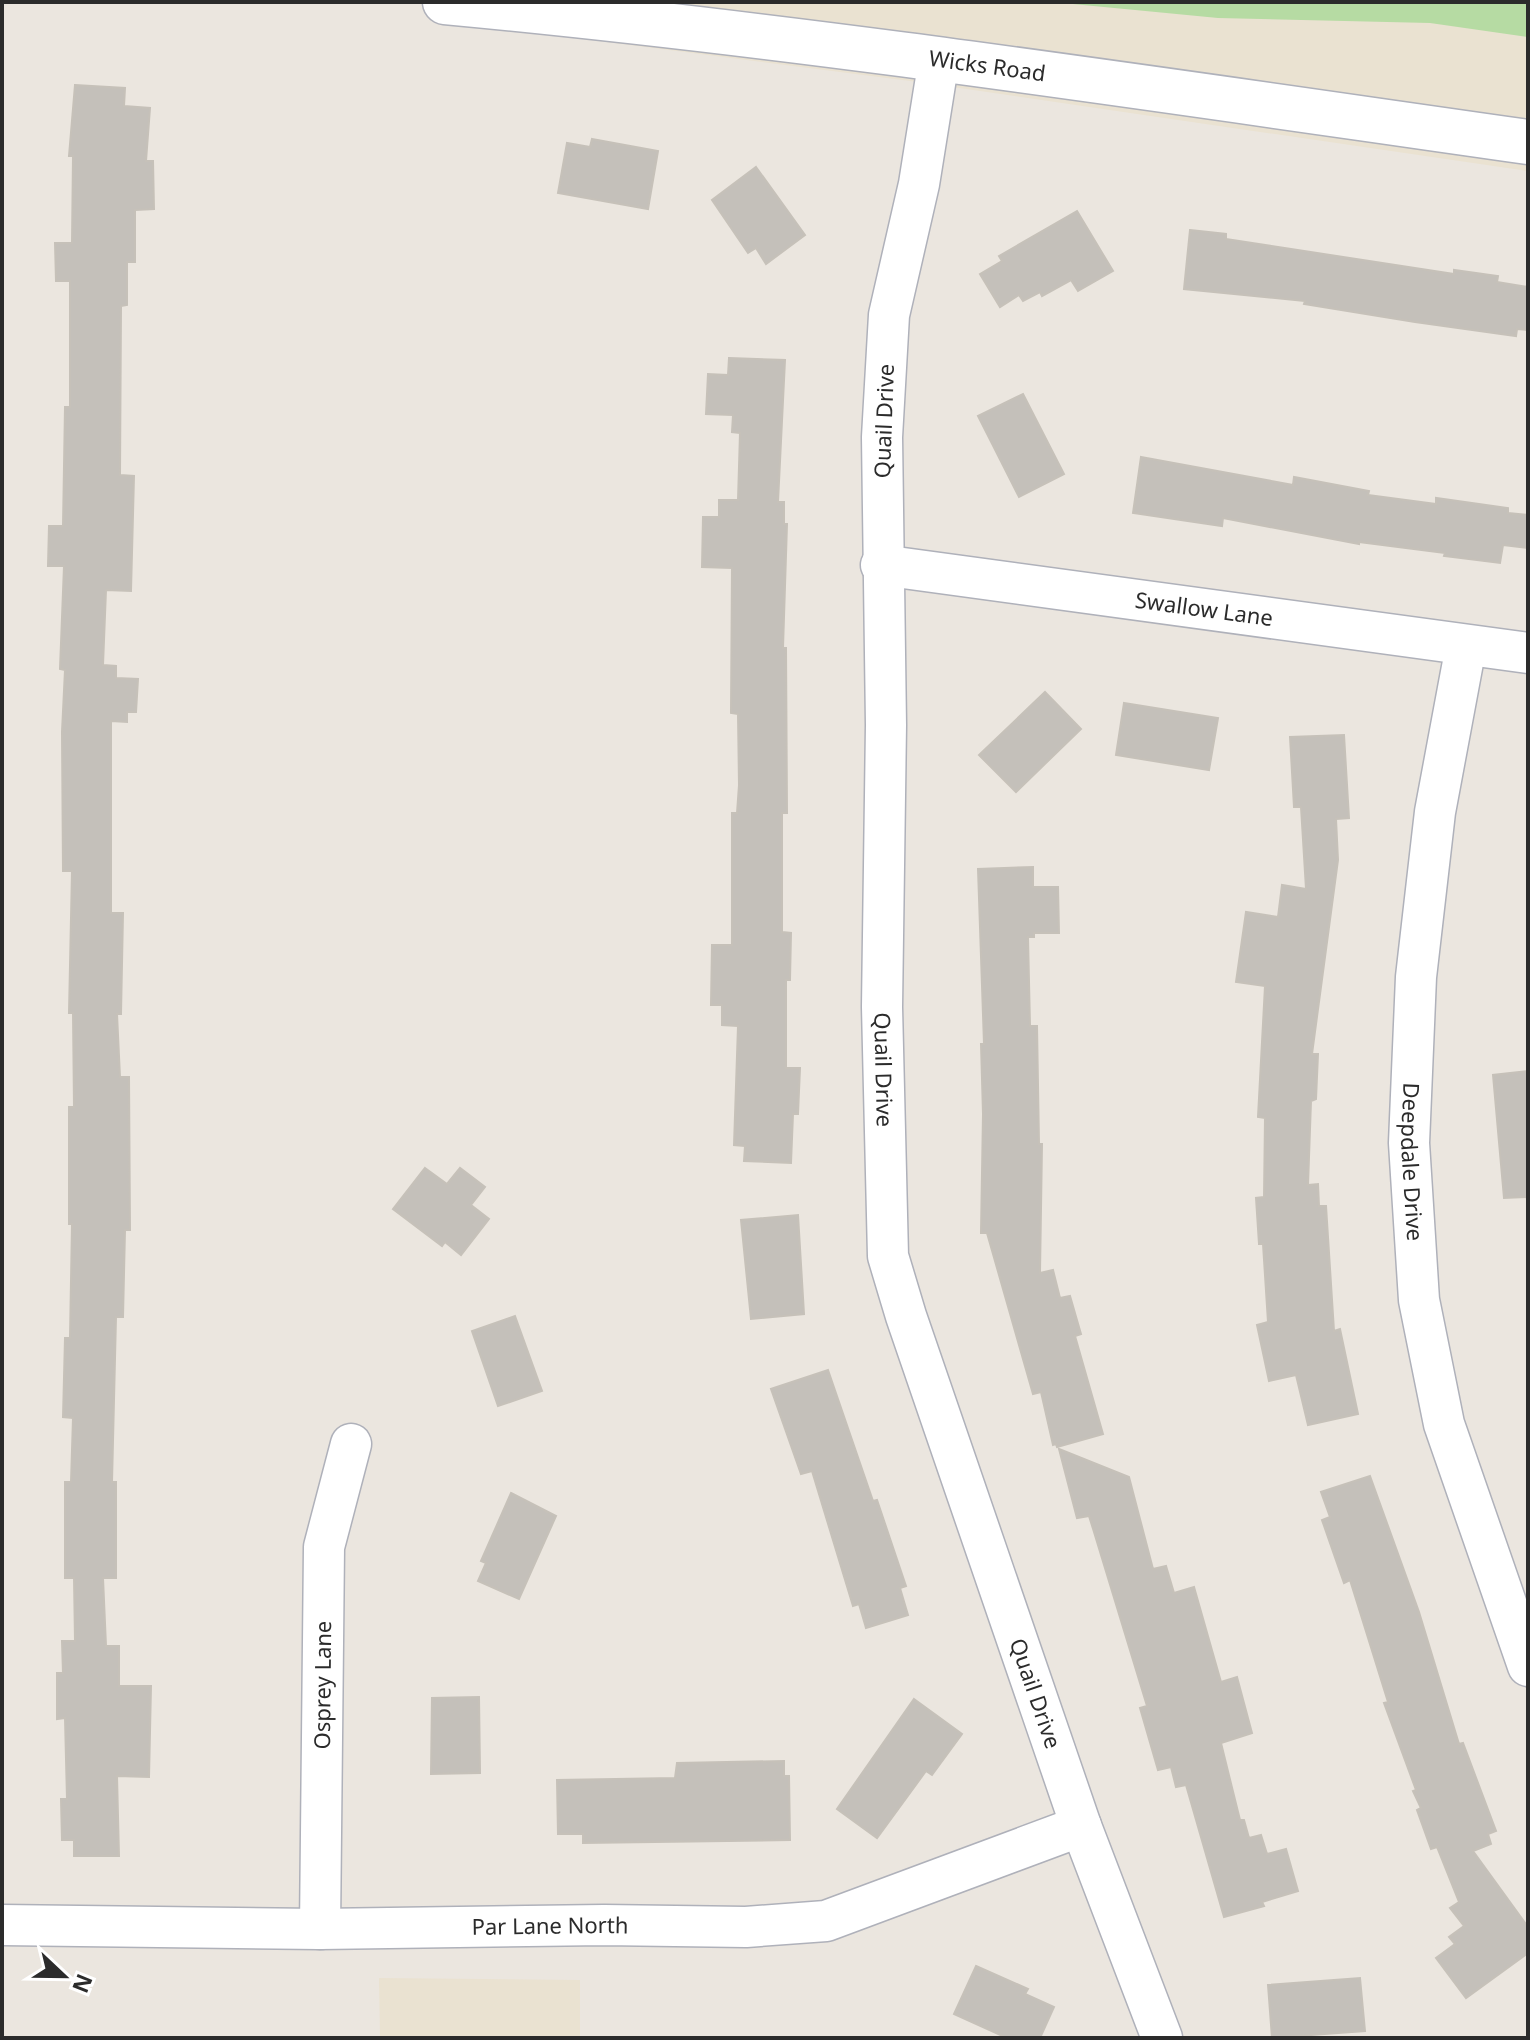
<svg xmlns="http://www.w3.org/2000/svg" width="1530" height="2040" font-family="'Noto Sans',sans-serif">
	<rect width="100%" height="100%" fill="#ebe6df"/>
	<!-- education -->
	<g fill="#eae2d1">
		<polygon points="460,2 1528,2 1528,171 918,82 460,23"/>
		<polygon points="379,1978 580,1980 580,2038 380,2038"/>
	</g>
	<!-- green -->
	<polygon fill="#b6dba3" points="1052,2 1528,2 1528,37 1430,23 1218,18"/>
	<!-- building -->
	<g fill="#c4c0ba" stroke="#c6c1b9" stroke-width="2">
		<polygon points="75,85 125,88 124,106 150,108 146,161 153,161 154,209 135,210 135,262 127,262 127,305 121,306 120,475 134,476 131,591 106,590 103,665 116,666 116,678 138,679 136,712 127,712 127,722 111,721 111,913 123,913 121,1014 117,1014 120,1077 129,1077 130,1230 125,1230 123,1317 116,1317 112,1482 116,1482 116,1578 103,1578 106,1646 119,1646 119,1686 151,1686 149,1777 117,1776 119,1856 74,1856 74,1840 62,1840 61,1799 67,1799 65,1718 57,1719 57,1673 63,1673 62,1641 75,1641 74,1578 65,1578 65,1482 71,1482 73,1418 63,1417 65,1338 70,1338 72,1224 69,1224 69,1107 74,1107 73,1013 69,1013 72,871 63,871 62,732 65,670 60,669 64,566 48,566 49,526 63,526 65,407 70,407 70,281 56,281 55,243 72,243 73,156 69,156"/>
		<polygon points="592,139 658,151 648,209 558,193 567,143 590,147"/>
		<polygon points="756,167 805,235 766,264 756,248 748,253 712,200"/>
		<polygon points="1077,211 1113,271 1078,291 1071,280 1042,296 1040,292 1023,301 1019,295 1000,307 980,274 1002,261 999,256"/>
		<polygon points="1190,230 1226,234 1226,239 1454,274 1454,270 1498,276 1497,282 1528,287 1528,330 1517,329 1516,336 1415,322 1304,304 1305,301 1184,289"/>
		<polygon points="729,358 785,360 778,502 784,502 784,524 787,524 783,648 786,648 787,813 782,813 782,932 791,933 790,980 786,980 786,1068 800,1068 798,1114 793,1114 791,1163 744,1161 745,1146 734,1145 738,1026 722,1025 722,1005 711,1005 712,945 732,945 732,813 737,813 739,785 738,714 731,713 732,568 702,567 703,517 719,517 719,500 738,500 740,433 732,432 733,415 706,414 708,374 728,375"/>
		<polygon points="1023,394 1064,474 1019,497 978,416"/>
		<polygon points="1141,457 1293,485 1294,477 1369,491 1368,495 1436,504 1436,498 1508,508 1508,513 1528,515 1528,548 1503,545 1500,563 1444,556 1445,553 1359,542 1359,544 1223,518 1222,526 1133,513"/>
		<polygon points="1045,692 1081,729 1016,792 979,755"/>
		<polygon points="1124,703 1218,718 1209,770 1116,755"/>
		<polygon points="1344,735 1349,818 1336,819 1338,860 1312,1054 1318,1054 1316,1099 1311,1101 1308,1185 1318,1184 1319,1206 1326,1206 1334,1331 1340,1329 1358,1414 1308,1425 1296,1375 1269,1381 1257,1325 1268,1322 1263,1244 1259,1244 1256,1198 1264,1197 1265,1118 1258,1117 1265,986 1236,982 1246,912 1278,917 1282,885 1306,889 1301,807 1294,807 1290,737"/>
		<polygon points="1033,867 1033,887 1058,887 1059,933 1034,933 1034,937 1028,937 1030,1026 1037,1026 1039,1144 1042,1144 1040,1273 1053,1270 1060,1298 1070,1296 1081,1334 1075,1336 1103,1434 1057,1447 1056,1444 1053,1445 1041,1392 1033,1394 987,1233 981,1233 983,1114 981,1044 984,1044 978,869"/>
		<polygon points="1528,1071 1528,1197 1504,1198 1493,1075"/>
		<polygon points="425,1168 447,1184 460,1168 485,1187 471,1205 489,1219 461,1255 445,1242 442,1246 393,1209"/>
		<polygon points="798,1215 804,1314 751,1319 741,1220"/>
		<polygon points="515,1316 542,1391 498,1406 472,1331"/>
		<polygon points="828,1370 873,1501 877,1500 906,1586 900,1588 908,1615 866,1628 859,1604 853,1606 812,1471 801,1474 771,1389"/>
		<polygon points="1059,1449 1129,1477 1153,1569 1166,1566 1174,1593 1194,1587 1221,1682 1237,1677 1252,1733 1221,1743 1240,1820 1244,1820 1249,1838 1261,1835 1267,1854 1286,1849 1298,1891 1262,1902 1264,1906 1224,1917 1186,1785 1176,1787 1171,1767 1158,1770 1140,1708 1147,1706 1094,1532 1089,1516 1077,1518"/>
		<polygon points="1370,1476 1419,1612 1459,1744 1463,1743 1496,1831 1488,1834 1491,1844 1473,1851 1528,1927 1528,1953 1466,1998 1436,1958 1455,1944 1449,1937 1464,1926 1450,1908 1459,1902 1437,1847 1431,1849 1417,1810 1421,1808 1413,1791 1416,1790 1384,1703 1388,1702 1350,1580 1344,1583 1322,1520 1330,1517 1321,1492"/>
		<polygon points="511,1493 556,1516 519,1599 478,1581 486,1563 481,1561"/>
		<polygon points="479,1697 480,1773 431,1774 432,1698"/>
		<polygon points="914,1699 962,1734 932,1775 926,1771 877,1838 837,1809"/>
		<polygon points="784,1761 784,1776 789,1776 790,1840 583,1843 583,1834 558,1834 557,1780 675,1778 677,1763"/>
		<polygon points="976,1966 1028,1989 1025,1994 1054,2007 1040,2038 1007,2038 954,2014"/>
		<polygon points="1360,1978 1365,2031 1272,2038 1268,1985"/>
	</g>
	<g fill="none" stroke-linecap="round" stroke-linejoin="round">
		<defs>
			<g id="minor">
				<path id="s1" d="M939 59 919 184 889 315 882 437 886 725 882 1007 888 1256 906 1316 1081 1826 1162 2038"/>
				<path id="s2" d="M881 565 1528 653"/>
				<path id="s3" d="M1466 646 1435 812 1416 977 1409 1143 1419 1300 1444 1424 1528 1666"/>
				<path id="s4" d="M2 1925 320 1929 604 1925 746 1927 826 1921 1081 1826"/>
				<path id="s5" d="M320 1929 324 1547 351 1444"/>
			</g>
			<g id="secondary">
				<path id="s6" d="M445 2C807 36 1168 91 1528 142"/>
			</g>
		</defs>
		<!-- minor casing -->
		<use href="#minor" stroke="#afb1ba" stroke-width="43"/>
		<!-- secondary casing -->
		<use href="#secondary" stroke="#afb1ba" stroke-width="47"/>
		<!-- minor -->
		<use href="#minor" stroke="#fff" stroke-width="40"/>
		<!-- secondary -->
		<use href="#secondary" stroke="#fff" stroke-width="44"/>
	</g>
	<g text-anchor="middle" stroke-width="6" stroke-linejoin="round" paint-order="stroke">
		<!-- street labels -->
		<g font-size="22" fill="#2b2b2b" stroke="#fff">
			<text dy="8" stroke="none"><textPath href="#s6" startOffset="546">Wicks Road</textPath></text>
			<text transform="translate(884 421) rotate(-88)" y="8">Quail Drive</text>
			<text dy="8" stroke="none"><textPath href="#s2" startOffset="326">Swallow Lane</textPath></text>
			<text dy="8" stroke="none"><textPath href="#s1" startOffset="1016">Quail Drive</textPath></text>
			<text dy="8" stroke="none"><textPath href="#s3" startOffset="520">Deepdale Drive</textPath></text>
			<text dy="8" stroke="none"><textPath href="#s5" startOffset="244">Osprey Lane</textPath></text>
			<text dy="8" stroke="none"><textPath href="#s1" startOffset="1664">Quail Drive</textPath></text>
			<text dy="8" stroke="none"><textPath href="#s4" startOffset="548">Par Lane North</textPath></text>
		</g>
	</g>
	<!-- border -->
	<rect width="1530" height="2040" fill="none" stroke="#2b2b2b" stroke-width="8"/>
	<!-- north arrow -->
	<g transform="translate(64 1976) rotate(112)" stroke="#ffffff" stroke-width="6" paint-order="stroke">
	<path d="M0-6L14 30L0 20L-14 30Z" fill="#2b2b2b"/>
	<text y="-12" font-size="22" font-weight="bold" text-anchor="middle" fill="#2b2b2b">N</text>
	</g>
</svg>
